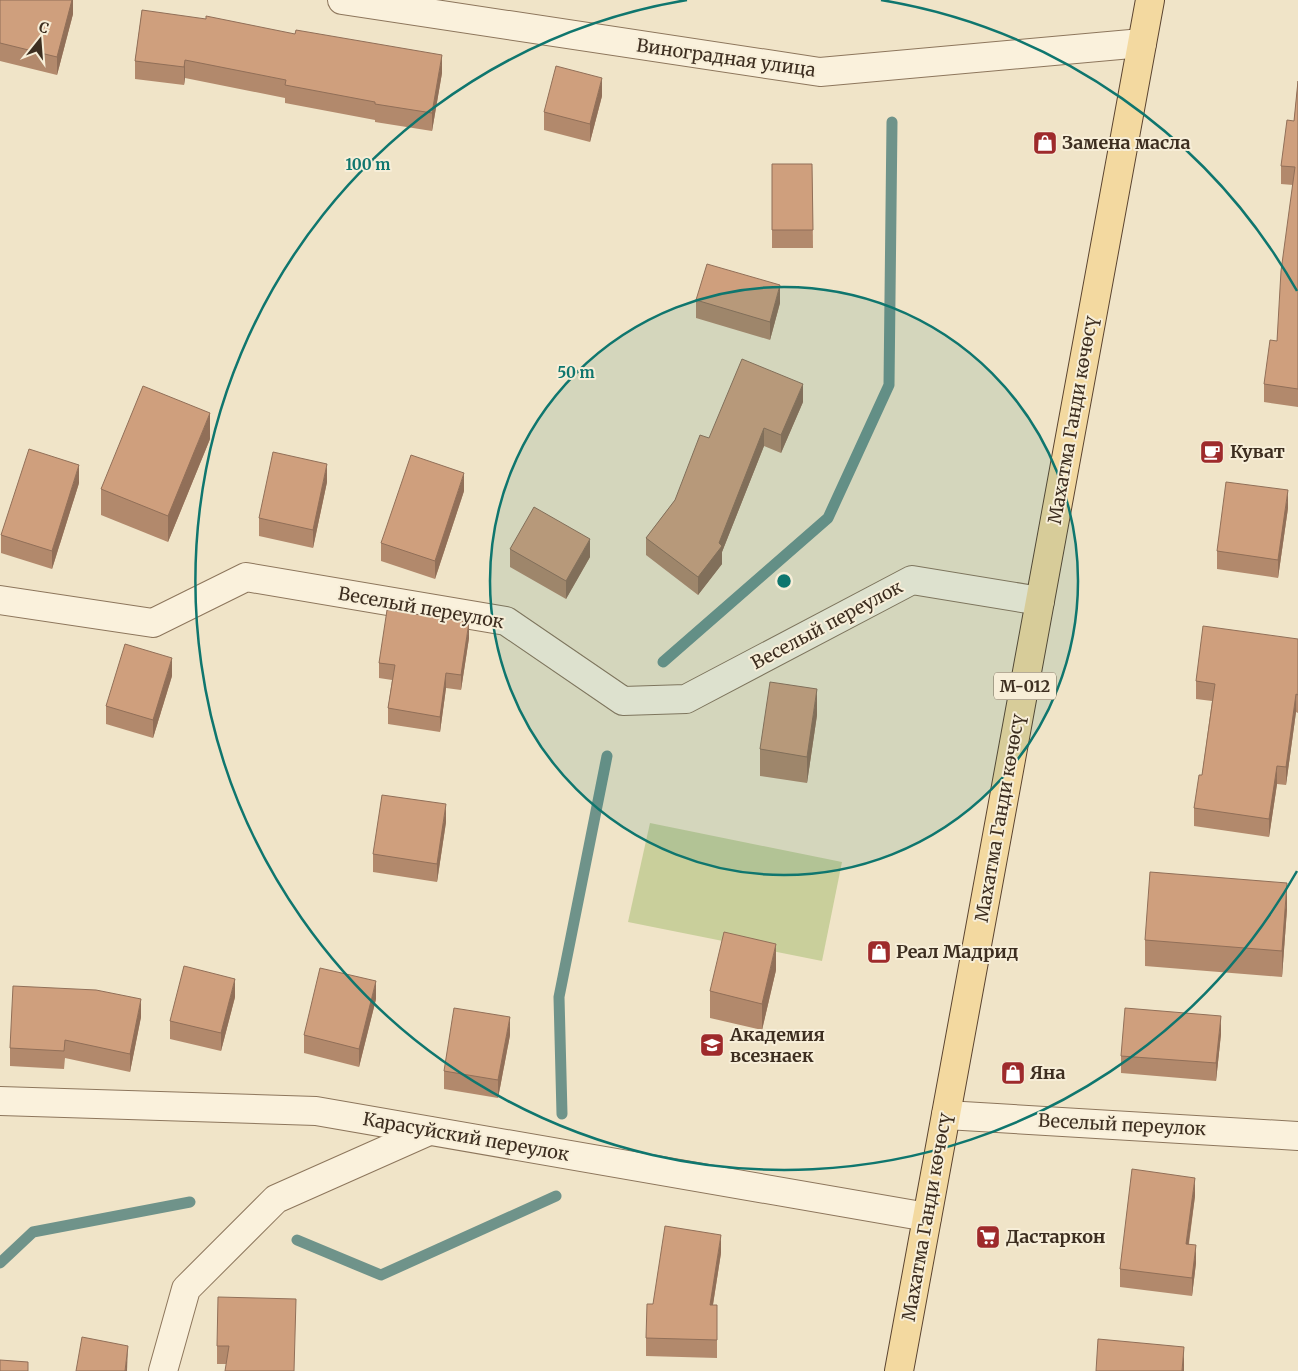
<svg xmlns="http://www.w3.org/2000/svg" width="1298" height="1371" font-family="Merriweather,serif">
	<rect width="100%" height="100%" fill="#f0e4c8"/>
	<!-- green -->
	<polygon fill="#c9cf9b" points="650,823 842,862 822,961 628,922"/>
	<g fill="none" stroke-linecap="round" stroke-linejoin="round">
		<!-- stream -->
		<g stroke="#6f938a" stroke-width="11">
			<polyline points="663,662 828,518 889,385 892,122"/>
			<polyline points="562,1114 559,997 607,756"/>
			<polyline points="297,1240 381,1275 556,1196"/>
			<polyline points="0,1263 33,1232 190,1202"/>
		</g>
		<defs>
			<g id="street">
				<polyline points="342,0 820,72 1142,43"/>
				<polyline points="0,600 153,623 246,577 506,621 623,701 686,699 912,580 1040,601"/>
				<polyline points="0,1101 316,1111 927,1217"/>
				<polyline points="946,1115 1298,1136"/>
				<polyline points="163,1371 186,1289 276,1199 429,1131"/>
			</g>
			<polyline id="primary" points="899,1371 1150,0"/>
		</defs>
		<!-- street casing -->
		<use href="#street" stroke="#8d765c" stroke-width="30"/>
		<!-- primary casing -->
		<use href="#primary" stroke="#5b4430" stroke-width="30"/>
		<!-- street -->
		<use href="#street" stroke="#faf1dc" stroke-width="28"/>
		<!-- primary -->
		<use href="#primary" stroke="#f3d9a0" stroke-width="28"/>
	</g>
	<!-- wall -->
	<g fill="#b2896c">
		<polygon points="0,0 73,0 73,14 57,75 0,61"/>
		<polygon points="142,10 442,73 432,131 375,122 375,120 285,103 285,98 185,78 184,85 135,79 135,61"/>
		<polygon points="1298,81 1298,407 1264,402 1264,384 1277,341 1293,185 1281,184 1281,166 1294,121"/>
		<polygon points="602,96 590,142 544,130 544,112"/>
		<polygon points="772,164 812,164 813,248 772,248"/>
		<polygon points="696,300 780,303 770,340 696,318"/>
		<polygon points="803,402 781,453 764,446 722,552 722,564 698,595 646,555 646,538 675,500 709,438"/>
		<polygon points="210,439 168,542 101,515 101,489"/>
		<polygon points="327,482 313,548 259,536 259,518"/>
		<polygon points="79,483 52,569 1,553 1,535"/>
		<polygon points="464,491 435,579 381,561 381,543"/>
		<polygon points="1288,508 1278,578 1217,569 1217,551"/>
		<polygon points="510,549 590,557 566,599 510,567"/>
		<polygon points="469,638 461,690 446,688 440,732 388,724 388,708 392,680 379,678 379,663"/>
		<polygon points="1298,639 1298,713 1296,712 1286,785 1277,784 1269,837 1194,826 1194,808 1202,775 1212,701 1196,699 1196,681"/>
		<polygon points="172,676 153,738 106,724 106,706"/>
		<polygon points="817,715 807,783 760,776 760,749"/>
		<polygon points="446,822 437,882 373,872 373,854"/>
		<polygon points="1287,909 1282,977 1145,966 1145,940"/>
		<polygon points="776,970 762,1030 710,1018 710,991"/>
		<polygon points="235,997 221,1051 170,1039 170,1021"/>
		<polygon points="376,999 359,1067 304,1053 304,1035"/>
		<polygon points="141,1017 130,1072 65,1058 64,1069 10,1066 10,1048"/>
		<polygon points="1221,1034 1216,1081 1121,1073 1121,1056"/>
		<polygon points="510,1035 498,1098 444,1089 444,1071"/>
		<polygon points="1195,1196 1189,1244 1196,1263 1192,1296 1120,1287 1120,1269"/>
		<polygon points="721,1253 713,1305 717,1305 717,1358 646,1356 646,1338 653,1304"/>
		<polygon points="296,1299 226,1364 217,1364 217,1346"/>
	</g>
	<!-- shaded-wall -->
	<g fill="#916f58">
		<polygon points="72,0 73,0 73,14 57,75 57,57"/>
		<polygon points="442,55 442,73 432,131 432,113"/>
		<polygon points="185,60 185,78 184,85 184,67"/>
		<polygon points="602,78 602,96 590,142 590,124"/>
		<polygon points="780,285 780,303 770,340 770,322"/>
		<polygon points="803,384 803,402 781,453 781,435"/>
		<polygon points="210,413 210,439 168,542 168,516"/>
		<polygon points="764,428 764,446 722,552 722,564 698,595 698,577 719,543"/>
		<polygon points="327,464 327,482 313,548 313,530"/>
		<polygon points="79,465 79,483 52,569 52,551"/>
		<polygon points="464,473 464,491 435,579 435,561"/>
		<polygon points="1288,490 1288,508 1278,578 1278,560"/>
		<polygon points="590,539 590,557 566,599 566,581"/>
		<polygon points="469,622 469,638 461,690 461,675"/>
		<polygon points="172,658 172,676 153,738 153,720"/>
		<polygon points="446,673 446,688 440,732 440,717"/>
		<polygon points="817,689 817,715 807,783 807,757"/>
		<polygon points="1296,694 1296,712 1286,785 1286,767"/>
		<polygon points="1277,766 1277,784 1269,837 1269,819"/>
		<polygon points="446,804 446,822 437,882 437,864"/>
		<polygon points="1287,883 1287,909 1282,977 1282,951"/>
		<polygon points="776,944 776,970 762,1030 762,1004"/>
		<polygon points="235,979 235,997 221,1051 221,1033"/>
		<polygon points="376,981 376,999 359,1067 359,1049"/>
		<polygon points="141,999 141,1017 130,1072 130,1054"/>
		<polygon points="1221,1016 1221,1034 1216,1081 1216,1063"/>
		<polygon points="510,1017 510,1035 498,1098 498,1080"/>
		<polygon points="1195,1178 1195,1196 1186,1262 1186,1244"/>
		<polygon points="721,1235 721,1253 710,1323 710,1305"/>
		<polygon points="1196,1245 1196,1263 1192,1296 1192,1278"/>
		<polygon points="128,1346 127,1371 125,1371"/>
		<polygon points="1184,1347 1184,1371 1182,1371"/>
	</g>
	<!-- building -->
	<g fill="#cf9f7d" stroke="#916f58">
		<polygon points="0,0 72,0 57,57 0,43"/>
		<polygon points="142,10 206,19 206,16 295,34 296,30 442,55 432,113 375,104 375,102 285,85 286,80 185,60 184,67 135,61"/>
		<polygon points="556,66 602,78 590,124 544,112"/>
		<polygon points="1298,81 1298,389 1264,384 1270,340 1277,341 1281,271 1295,167 1281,166 1287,120 1294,121"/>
		<polygon points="772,164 812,164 813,230 772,230"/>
		<polygon points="707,264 780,285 770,322 696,300"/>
		<polygon points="742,359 803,384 781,435 764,428 719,543 722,546 698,577 646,538 675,500 700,435 709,438"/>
		<polygon points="143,386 210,413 168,516 101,489"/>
		<polygon points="29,449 79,465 52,551 1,535"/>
		<polygon points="273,452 327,464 313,530 259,518"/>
		<polygon points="411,455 464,473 435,561 381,543"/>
		<polygon points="1226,482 1288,490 1278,560 1217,551"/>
		<polygon points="534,507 590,539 566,581 510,549"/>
		<polygon points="387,610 469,622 461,675 446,673 440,717 388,708 395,665 379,663"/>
		<polygon points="1203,626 1298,639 1298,695 1296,694 1286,767 1277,766 1269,819 1194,808 1199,775 1202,775 1215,684 1196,681"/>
		<polygon points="125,644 172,658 153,720 106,706"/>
		<polygon points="770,682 817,689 807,757 760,749"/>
		<polygon points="382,795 446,804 437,864 373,854"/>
		<polygon points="1150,872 1287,883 1282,951 1145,940"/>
		<polygon points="724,932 776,944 762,1004 710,991"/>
		<polygon points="184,966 235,979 221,1033 170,1021"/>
		<polygon points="320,968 376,981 359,1049 304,1035"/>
		<polygon points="13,986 96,990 141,999 130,1054 65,1040 64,1051 10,1048"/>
		<polygon points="454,1008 510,1017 498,1080 444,1071"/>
		<polygon points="1125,1008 1221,1016 1216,1063 1121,1056"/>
		<polygon points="1132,1169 1195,1178 1186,1244 1196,1245 1192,1278 1120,1269"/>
		<polygon points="665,1226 721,1235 710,1305 717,1305 717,1340 646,1338 647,1304 653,1304"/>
		<polygon points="218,1297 296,1299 294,1371 225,1371 229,1346 217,1346"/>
		<polygon points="82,1337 128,1346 125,1371 76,1371"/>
		<polygon points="1098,1339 1184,1347 1182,1371 1096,1371"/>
		<polygon points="0,1360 28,1362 28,1371 0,1371"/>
	</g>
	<!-- distance rings -->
	<circle cx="784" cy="581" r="294" fill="#0f766e" fill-opacity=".12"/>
	<g fill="none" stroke="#0f766e" stroke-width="2.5">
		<circle cx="784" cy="581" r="294"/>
		<path d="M1297 871A589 589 0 1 1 687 0M881 0A589 589 0 0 1 1297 291"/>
	</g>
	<!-- icons -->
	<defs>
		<symbol id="shop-square" viewBox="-11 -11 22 22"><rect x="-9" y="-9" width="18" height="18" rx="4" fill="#9e2a2b" stroke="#f7eed8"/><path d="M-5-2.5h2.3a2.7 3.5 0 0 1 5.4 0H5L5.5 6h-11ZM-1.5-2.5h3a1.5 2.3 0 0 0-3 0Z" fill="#fff"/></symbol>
		<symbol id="cafe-square" viewBox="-11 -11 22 22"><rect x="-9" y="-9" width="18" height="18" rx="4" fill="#9e2a2b" stroke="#f7eed8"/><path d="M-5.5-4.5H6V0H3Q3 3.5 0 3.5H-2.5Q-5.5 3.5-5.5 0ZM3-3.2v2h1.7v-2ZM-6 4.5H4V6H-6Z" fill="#fff"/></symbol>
		<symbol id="school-square" viewBox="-11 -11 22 22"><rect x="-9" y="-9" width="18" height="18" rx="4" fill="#9e2a2b" stroke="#f7eed8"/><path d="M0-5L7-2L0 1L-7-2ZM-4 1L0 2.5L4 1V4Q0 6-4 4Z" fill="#fff"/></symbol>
		<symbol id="supermarket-square" viewBox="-11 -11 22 22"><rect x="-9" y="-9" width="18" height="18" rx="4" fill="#9e2a2b" stroke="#f7eed8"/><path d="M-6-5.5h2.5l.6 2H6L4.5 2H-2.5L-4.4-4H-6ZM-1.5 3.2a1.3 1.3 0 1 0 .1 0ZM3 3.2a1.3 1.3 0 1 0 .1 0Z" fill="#fff"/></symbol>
	</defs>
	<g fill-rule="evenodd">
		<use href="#shop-square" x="1031" y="129" width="28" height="28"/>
		<use href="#cafe-square" x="1198" y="438" width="28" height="28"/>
		<use href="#shop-square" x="865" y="938" width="28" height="28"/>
		<use href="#school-square" x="698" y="1031" width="28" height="28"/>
		<use href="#shop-square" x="999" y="1059" width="28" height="28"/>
		<use href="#supermarket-square" x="974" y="1223" width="28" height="28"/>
	</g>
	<g text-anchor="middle" stroke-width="4" stroke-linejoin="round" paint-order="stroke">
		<!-- shield labels -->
		<rect fill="#f7eed8" stroke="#756857" stroke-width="1" x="994" y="672.5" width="62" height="27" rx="4"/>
		<g font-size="16" font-weight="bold" fill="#3d2e20">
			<text x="1025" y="692">М-012</text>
		</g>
		<!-- street labels -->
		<g font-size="18" fill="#3d2e20" stroke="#f7eed8">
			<text transform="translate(726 58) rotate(8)" y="6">Виноградная улица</text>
			<text transform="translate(1073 420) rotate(-80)" y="6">Махатма Ганди көчөсү</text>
			<text transform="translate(421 608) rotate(10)" y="6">Веселый переулок</text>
			<text transform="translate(827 625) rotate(-28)" y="6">Веселый переулок</text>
			<text transform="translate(1000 818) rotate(-80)" y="6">Махатма Ганди көчөсү</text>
			<text transform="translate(1122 1125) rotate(3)" y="6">Веселый переулок</text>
			<text transform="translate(466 1137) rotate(10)" y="6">Карасуйский переулок</text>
			<text transform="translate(927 1217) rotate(-80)" y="6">Махатма Ганди көчөсү</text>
		</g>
		<!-- poi labels -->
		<g font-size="18" font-weight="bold" fill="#3d2e20" stroke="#f7eed8" text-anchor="start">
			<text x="1062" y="149">Замена масла</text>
			<text x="1230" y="458">Куват</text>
			<text x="896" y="958">Реал Мадрид</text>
			<text x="730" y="1041">Академия<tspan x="730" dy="21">всезнаек</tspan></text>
			<text x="1030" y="1079">Яна</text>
			<text x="1006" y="1243">Дастаркон</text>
		</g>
	</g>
	<circle cx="784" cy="581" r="8" fill="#0f766e" stroke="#f7eed8" stroke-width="2.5"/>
	<g font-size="15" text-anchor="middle" font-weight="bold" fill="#0f766e" stroke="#f7eed8" stroke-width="4" stroke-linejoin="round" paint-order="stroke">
		<text x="368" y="170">100 m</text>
		<text x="576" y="378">50 m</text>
	</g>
	<!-- north arrow -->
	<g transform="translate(40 40) rotate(17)" stroke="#f7eed8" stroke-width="4" paint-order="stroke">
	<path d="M0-4L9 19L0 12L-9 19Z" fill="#3d2e20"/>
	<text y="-8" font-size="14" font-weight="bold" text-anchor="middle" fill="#3d2e20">С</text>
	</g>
</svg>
